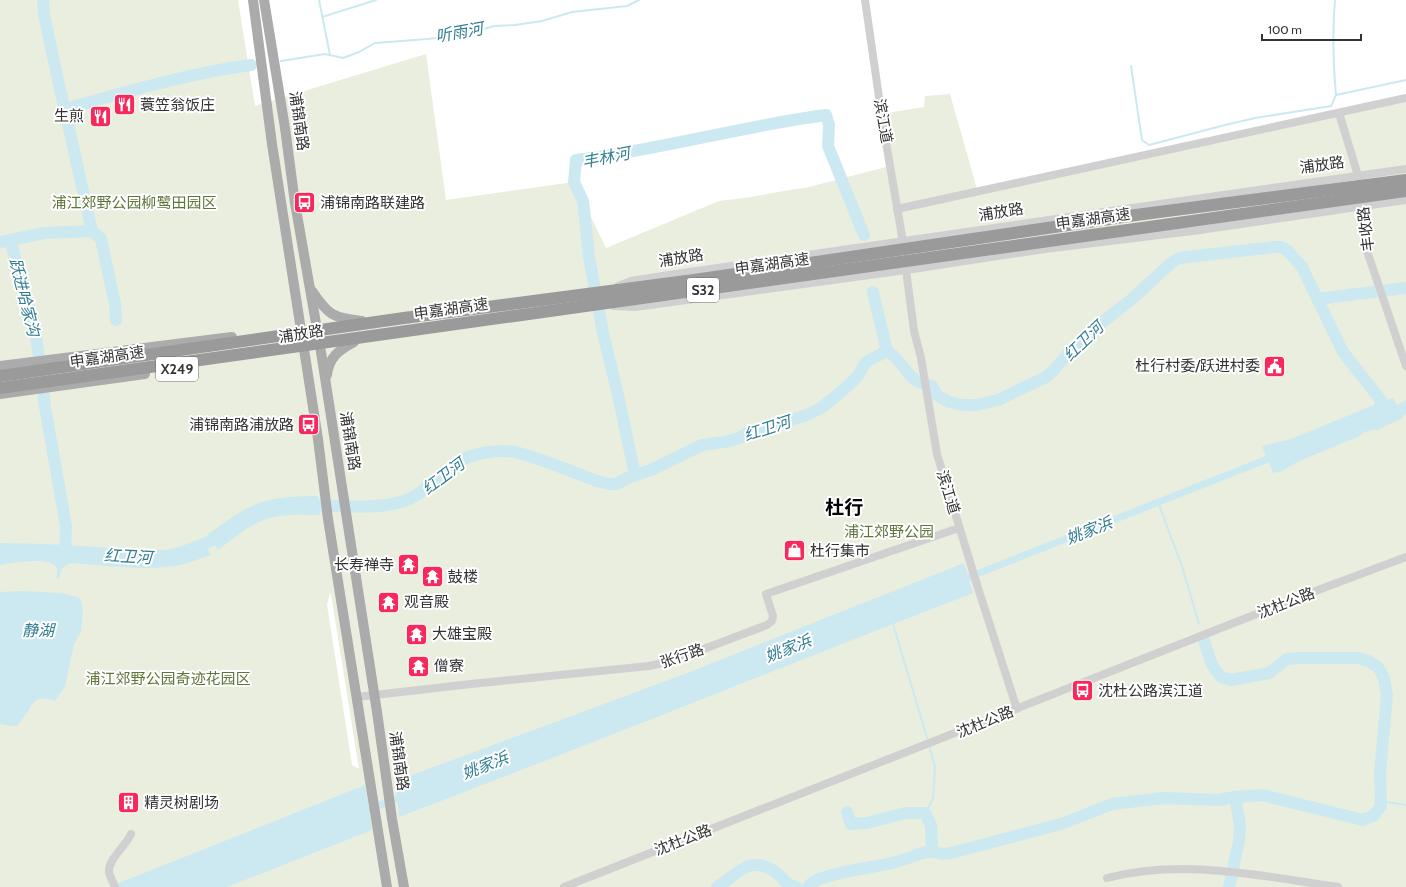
<svg xmlns="http://www.w3.org/2000/svg" width="1406" height="887" font-family="Cabin,'Noto Sans SC',sans-serif">
	<rect width="100%" height="100%" fill="#fff"/>
	<!-- green -->
	<path fill="#e9eede" fill-rule="evenodd" d="M0 0H238L255 106 426 54 446 200 574 182 606 248 719 201 751 197 795 189 805 188 890 166 881 114 924 107 925 96 950 94 977 189 1406 100V887H0ZM330 593 331 594 359 769 352 765 327 605Z"/>
	<!-- water -->
	<g fill="#cce9f1">
		<polygon points="1378,387 1387,400 1393,398 1397,405 1406,400 1406,414 1403,416 1401,419 1377,430 1371,430 1367,432 1365,431 1358,437 1299,461 1282,471 1273,473 1262,446 1291,439 1374,405 1375,403 1369,392"/>
		<path d="M318 496 320 515C307 515 293 514 280 516 255 519 237 536 218 550L208 534C219 527 230 518 242 511 265 497 292 496 318 496Z"/>
		<path d="M202 538 211 555C198 559 186 565 172 566 139 571 104 565 71 563 62 566 61 570 59 579H56C57 575 58 570 56 567 49 556 11 563 0 565V543L47 544 145 550H166L182 546Z"/>
		<path d="M964 563 973 593C782 667 591 744 399 817L396 781 690 672Z"/>
		<path d="M23 591 62 593 80 598 83 610 81 632 74 644 65 686 55 701C39 696 35 698 27 713 24 717 20 721 17 726H11L0 724V592Z"/>
		<polygon points="365,785 372,830 227,887 109,887"/>
	</g>
	<g fill="none" stroke-linecap="round" stroke-linejoin="round">
		<!-- stream -->
		<g stroke="#cce9f1" stroke-width="2">
			<polyline points="319,0 330,55"/>
			<path d="M1335 0C1332 34 1333 62 1336 95L1406 80"/>
			<polyline points="322,17 376,0"/>
			<polyline points="281,61 325,54 343,58 359,52 375,43 428,39 470,33 494,26 515,25 542,21 572,12 627,6 639,0"/>
			<polyline points="1131,66 1142,140 1149,145 1225,125 1255,118 1331,106 1336,95"/>
			<polyline points="1158,502 1182,566 1199,624"/>
			<polyline points="893,624 928,741"/>
			<polyline points="1381,801 1406,805"/>
			<polyline points="925,813 933,799 935,767 929,745"/>
		</g>
		<!-- canal -->
		<g stroke="#cce9f1" stroke-width="7">
			<polyline points="959,581 1275,456"/>
			<polyline points="370,809 405,796"/>
		</g>
		<!-- river -->
		<g stroke="#cce9f1" stroke-width="12">
			<path d="M65 110 75 106C133 90 191 73 251 65"/>
			<polyline points="92,231 101,239 115,304 116,320"/>
			<polyline points="10,240 35,327 45,407 66,526 65,552"/>
			<polyline points="0,242 44,233 92,231 54,62 44,14 43,0"/>
			<polyline points="873,292 887,351"/>
			<polyline points="1317,299 1406,288"/>
			<path d="M635 475 618 395 603 333 589 257 583 201 574 182 576 160C660 150 742 126 826 115L829 125 828 146 864 235"/>
			<path d="M304 506C333 504 377 511 404 501 424 494 437 476 455 464 470 453 501 448 519 453 546 460 571 472 597 481L609 484H617L627 478 651 470 702 445 730 441 741 437 751 431 766 428 807 415 821 408 842 391 857 377 866 362 887 351C899 357 903 370 914 379 919 383 926 384 932 386L937 395 949 402 963 405H976L998 400 1046 377 1055 369 1070 351 1085 338 1100 324 1132 299 1171 263 1179 258 1275 247H1281L1288 251 1302 267 1343 352 1383 403"/>
			<polyline points="192,551 226,532"/>
			<polyline points="847,812 851,824 867,823 905,813 925,813 931,825 932,852"/>
			<path d="M717 887C738 874 749 855 774 871 784 877 783 884 796 887"/>
			<path d="M808 887C814 874 876 867 892 863 904 861 915 854 927 852 933 851 937 853 942 854 946 854 951 853 955 852L1061 824 1112 804 1164 798 1218 800 1235 797 1262 795 1363 820 1373 816 1381 806 1380 773 1387 695 1384 678 1378 667 1368 661 1358 658H1300L1287 659 1269 673 1231 680 1221 677 1212 665 1204 641"/>
			<polyline points="1229,887 1239,841 1240,825 1235,797"/>
		</g>
		<!-- minor -->
		<g stroke="#d0d0d0" stroke-width="8">
			<polyline points="865,0 883,125 903,242"/>
			<polyline points="1339,113 1359,179"/>
			<polyline points="1363,202 1364,240 1367,251 1406,366"/>
			<polyline points="897,209 1406,98"/>
			<polyline points="906,270 914,331 921,358 937,454 978,588 1017,709"/>
			<path d="M618 286 631 281 669 275C915 240 1160 203 1406 169"/>
			<polyline points="614,306 635,307 906,270 1045,249 1200,230 1406,200"/>
			<polyline points="357,697 471,684 649,666 672,661 767,625 772,621 773,616 766,594 959,528"/>
			<path d="M1107 878C1184 858 1262 876 1338 887"/>
			<path d="M115 887C113 882 110 877 109 872 108 859 126 846 131 834"/>
			<polyline points="564,887 1297,598 1406,557"/>
		</g>
		<!-- major -->
		<g stroke="#ababab" stroke-width="10">
			<polyline points="253,0 272,144 318,439 328,519 387,887"/>
			<polyline points="264,0 285,128 295,203 321,352 377,712 392,819 404,887"/>
			<path d="M312 291C328 315 333 318 362 321"/>
			<polyline points="0,366 232,337"/>
			<path d="M327 375C329 357 339 350 354 342"/>
			<polyline points="0,394 145,374"/>
		</g>
		<!-- highway-bridge -->
		<g stroke="#9a9a9a" stroke-width="12">
			<polyline points="0,376 404,318 694,280 1136,215 1406,180"/>
			<polyline points="0,388 1406,191"/>
		</g>
	</g>
	<!-- icons -->
	<defs>
		<symbol id="restaurant-square" viewBox="-11 -11 22 22"><rect x="-9" y="-9" width="18" height="18" rx="4" fill="#f7285c" stroke="#fff"/><path d="M-5-6h1v4h1v-4h1v4h1v-4h1v5L-1.5 .5V6h-2V.5L-5-1ZM5-6V6H3V1.5H1.5Q1.5-4 5-6Z" fill="#fff"/></symbol>
		<symbol id="bus-square" viewBox="-11 -11 22 22"><rect x="-9" y="-9" width="18" height="18" rx="4" fill="#f7285c" stroke="#fff"/><path d="M-5-6H5V4H4V6H2V4H-2V6H-4V4H-5ZM-3.5-4V0h7V-4ZM-3.5 1.2v1.5H-2V1.2ZM2 1.2v1.5H3.5V1.2Z" fill="#fff"/></symbol>
		<symbol id="civic-square" viewBox="-11 -11 22 22"><rect x="-9" y="-9" width="18" height="18" rx="4" fill="#f7285c" stroke="#fff"/><path d="M-.6-6.5H3V-4.5H.6V-3L4-1V1h2V6H-6V1h2V-1L-.6-3ZM-1.2 2.5V6h2.4V2.5Z" fill="#fff"/></symbol>
		<symbol id="shop-square" viewBox="-11 -11 22 22"><rect x="-9" y="-9" width="18" height="18" rx="4" fill="#f7285c" stroke="#fff"/><path d="M-5-2.5h2.3a2.7 3.5 0 0 1 5.4 0H5L5.5 6h-11ZM-1.5-2.5h3a1.5 2.3 0 0 0-3 0Z" fill="#fff"/></symbol>
		<symbol id="temple-square" viewBox="-11 -11 22 22"><rect x="-9" y="-9" width="18" height="18" rx="4" fill="#f7285c" stroke="#fff"/><path d="M0-6L5-2H3V0L6.5 2.5H4V6H1.5V3h-3V6H-4V2.5H-6.5L-3 0V-2H-5Z" fill="#fff"/></symbol>
		<symbol id="building-square" viewBox="-11 -11 22 22"><rect x="-9" y="-9" width="18" height="18" rx="4" fill="#f7285c" stroke="#fff"/><path d="M-4-6H4V6H1V3H-1V6H-4ZM-2.5-4.3h1.7v1.8h-1.7ZM.8-4.3h1.7v1.8H.8ZM-2.5-1h1.7V.8h-1.7ZM.8-1h1.7V.8H.8Z" fill="#fff"/></symbol>
	</defs>
	<g fill-rule="evenodd">
		<use href="#restaurant-square" x="112" y="92" width="25" height="25"/>
		<use href="#restaurant-square" x="88" y="104" width="25" height="25"/>
		<use href="#bus-square" x="292" y="190" width="25" height="25"/>
		<use href="#civic-square" x="1262" y="354" width="25" height="25"/>
		<use href="#bus-square" x="296" y="412" width="25" height="25"/>
		<use href="#shop-square" x="782" y="538" width="25" height="25"/>
		<use href="#temple-square" x="396" y="552" width="25" height="25"/>
		<use href="#temple-square" x="420" y="564" width="25" height="25"/>
		<use href="#temple-square" x="376" y="590" width="25" height="25"/>
		<use href="#temple-square" x="404" y="622" width="25" height="25"/>
		<use href="#temple-square" x="406" y="654" width="25" height="25"/>
		<use href="#bus-square" x="1070" y="678" width="25" height="25"/>
		<use href="#building-square" x="116" y="790" width="25" height="25"/>
	</g>
	<g text-anchor="middle" stroke-width="4" stroke-linejoin="round" paint-order="stroke">
		<!-- shield labels -->
		<g fill="#fff" stroke="#707070" stroke-width="1">
			<rect x="687" y="278" width="32" height="24" rx="3"/>
			<rect x="156" y="357" width="42" height="24" rx="3"/>
		</g>
		<g font-size="14" font-weight="bold" fill="#333">
			<text x="703" y="295">S32</text>
			<text x="177" y="374">X249</text>
		</g>
		<!-- poi labels -->
		<g font-size="15" fill="#333" stroke="#fff" text-anchor="start">
			<text x="140" y="110">蓑笠翁饭庄</text>
			<text x="84" y="121" text-anchor="end">生煎</text>
			<text x="320" y="208">浦锦南路联建路</text>
			<text x="1260" y="371" text-anchor="end">杜行村委/跃进村委</text>
			<text x="294" y="430" text-anchor="end">浦锦南路浦放路</text>
			<text x="810" y="556">杜行集市</text>
			<text x="394" y="570" text-anchor="end">长寿禅寺</text>
			<text x="448" y="582">鼓楼</text>
			<text x="404" y="607">观音殿</text>
			<text x="432" y="639">大雄宝殿</text>
			<text x="434" y="671">僧寮</text>
			<text x="1098" y="696">沈杜公路滨江道</text>
			<text x="144" y="808">精灵树剧场</text>
		</g>
		<!-- street labels -->
		<g font-size="15" fill="#333" stroke="#fff">
			<text transform="translate(299 121) rotate(82)" y="5">浦锦南路</text>
			<text transform="translate(883 121) rotate(80)" y="5">滨江道</text>
			<text transform="translate(1322 165) rotate(-8)" y="5">浦放路</text>
			<text transform="translate(1001 212) rotate(-9)" y="5">浦放路</text>
			<text transform="translate(1093 219) rotate(-8)" y="5">申嘉湖高速</text>
			<text transform="translate(1366 229) rotate(-97)" y="5">丰收路</text>
			<text transform="translate(681 258) rotate(-9)" y="5">浦放路</text>
			<text transform="translate(772 264) rotate(-8)" y="5">申嘉湖高速</text>
			<text transform="translate(451 309) rotate(-8)" y="5">申嘉湖高速</text>
			<text transform="translate(301 334) rotate(-9)" y="5">浦放路</text>
			<text transform="translate(107 357) rotate(-8)" y="5">申嘉湖高速</text>
			<text transform="translate(350 441) rotate(81)" y="5">浦锦南路</text>
			<text transform="translate(948 492) rotate(73)" y="5">滨江道</text>
			<text transform="translate(1286 603) rotate(-21)" y="5">沈杜公路</text>
			<text transform="translate(682 656) rotate(-19)" y="5">张行路</text>
			<text transform="translate(985 722) rotate(-22)" y="5">沈杜公路</text>
			<text transform="translate(399 761) rotate(82)" y="5">浦锦南路</text>
			<text transform="translate(683 840) rotate(-21)" y="5">沈杜公路</text>
		</g>
		<!-- park labels -->
		<g font-size="15" fill="#60753a" stroke="#fff">
			<text x="134" y="208">浦江郊野公园柳鹭田园区</text>
			<text x="889" y="537">浦江郊野公园</text>
			<text x="168" y="684">浦江郊野公园奇迹花园区</text>
		</g>
		<!-- water labels -->
		<g font-size="16" font-style="italic" fill="#327e92" stroke="#fff">
			<text transform="translate(459 32) rotate(-10)" y="6">听雨河</text>
			<text transform="translate(606 157) rotate(-11)" y="6">丰林河</text>
			<text transform="translate(25 297) rotate(76)" y="6">跃进哈家沟</text>
			<text transform="translate(1083 341) rotate(-44)" y="6">红卫河</text>
			<text transform="translate(767 428) rotate(-18)" y="6">红卫河</text>
			<text transform="translate(443 476) rotate(-37)" y="6">红卫河</text>
			<text transform="translate(1089 530) rotate(-21)" y="6">姚家浜</text>
			<text transform="translate(128 556) rotate(3)" y="6">红卫河</text>
			<text x="38" y="636">静湖</text>
			<text transform="translate(788 648) rotate(-21)" y="6">姚家浜</text>
			<text transform="translate(485 765) rotate(-21)" y="6">姚家浜</text>
		</g>
		<!-- district labels -->
		<g font-size="19" font-weight="bold" fill="#000" stroke="#fff">
			<text x="844" y="514">杜行</text>
		</g>
	</g>
	<!-- scale -->
	<path d="M1262 34v6h99v-6" fill="none" stroke="#333333" stroke-width="2"/>
	<text x="1268" y="34" font-size="12" fill="#333333" stroke="#ffffff" stroke-width="3" paint-order="stroke">100 m</text>
</svg>
